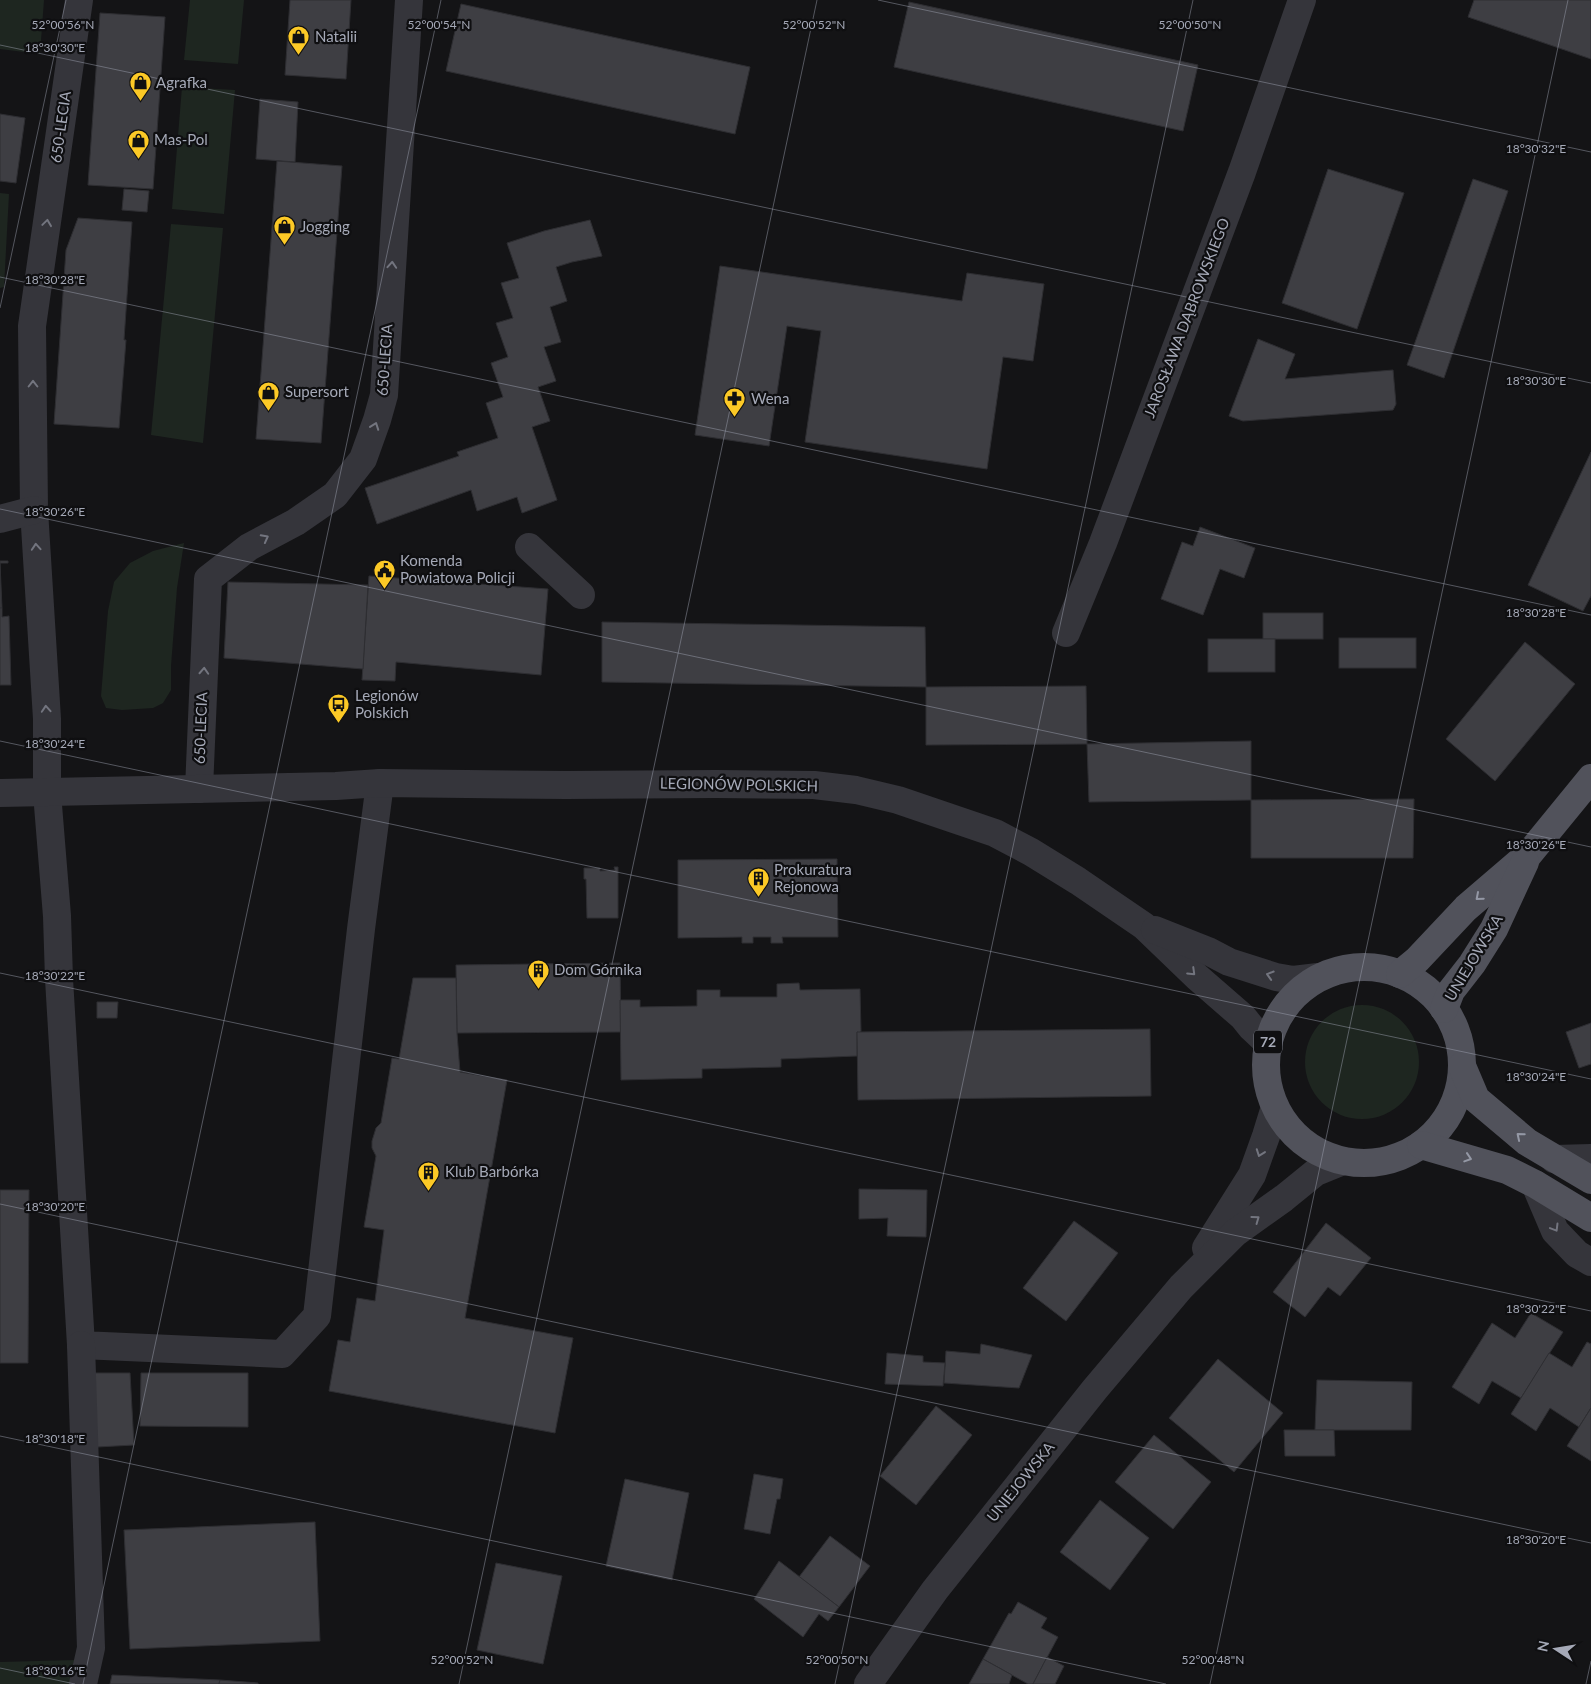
<svg xmlns="http://www.w3.org/2000/svg" width="1591" height="1684" font-family="Lato,sans-serif">
	<rect width="100%" height="100%" fill="#141416"/>
	<!-- green -->
	<g fill="#1e2620">
		<polygon points="0,0 44,0 40,54 0,49"/>
		<polygon points="190,0 244,0 238,64 184,60"/>
		<polygon points="182,87 235,90 224,214 172,209"/>
		<polygon points="0,193 9,194 4,287 0,288"/>
		<polygon points="171,224 223,228 203,443 151,435"/>
		<polygon points="184,543 177,588 171,666 171,690 163,703 153,708 122,710 106,708 101,696 108,611 114,582 130,563 153,551"/>
		<circle cx="1362" cy="1062" r="57"/>
		<polygon points="75,1660 75,1684 0,1684 0,1662"/>
	</g>
	<!-- building -->
	<g fill="#3e3e43" stroke="#2e2e32">
		<polygon points="290,0 351,0 346,79 285,75"/>
		<polygon points="1474,0 1591,0 1591,59 1468,17"/>
		<polygon points="909,2 1198,65 1183,131 894,67"/>
		<polygon points="461,4 750,67 735,134 446,71"/>
		<polygon points="100,13 165,17 153,189 88,185"/>
		<polygon points="260,99 298,102 295,162 256,159"/>
		<polygon points="0,114 25,118 16,183 0,181"/>
		<polygon points="277,161 342,166 321,443 256,439"/>
		<polygon points="1328,169 1404,193 1357,329 1282,303"/>
		<polygon points="1473,179 1508,191 1444,378 1407,365"/>
		<polygon points="124,189 149,191 147,212 122,210"/>
		<polygon points="78,218 132,222 124,340 126,340 119,428 54,424 66,250"/>
		<polygon points="590,220 602,256 572,262 556,267 567,301 550,307 561,342 544,347 556,381 538,387 550,421 532,427 557,500 522,513 517,497 477,511 471,490 377,524 365,488 459,456 457,452 498,438 486,403 503,397 491,363 508,357 496,323 513,318 501,283 519,278 507,243 544,231"/>
		<polygon points="720,266 962,301 967,273 1044,284 1033,361 1003,357 987,469 805,442 821,331 787,326 769,446 695,435"/>
		<polygon points="1258,339 1295,354 1285,379 1393,370 1396,404 1393,410 1243,421 1229,416"/>
		<polygon points="1591,452 1591,596 1583,611 1528,585"/>
		<polygon points="1200,527 1255,548 1244,578 1220,569 1203,615 1161,599 1182,542 1193,546"/>
		<polygon points="0,561 8,561 8,563 0,563 2,608 0,608"/>
		<polygon points="369,576 548,589 541,675 396,662 395,681 362,680"/>
		<polygon points="228,582 368,585 363,669 224,658"/>
		<polygon points="0,608 2,608 2,617 9,616 11,685 0,685"/>
		<rect x="1263" y="613" width="60" height="26"/>
		<polygon points="602,622 925,627 926,687 602,682"/>
		<rect x="1339" y="638" width="77" height="30"/>
		<rect x="1208" y="639" width="67" height="33"/>
		<polygon points="1525,642 1575,684 1495,781 1446,739"/>
		<polygon points="1086,686 1087,744 926,745 926,687"/>
		<polygon points="1251,741 1251,800 1089,802 1087,744"/>
		<polygon points="1414,799 1413,858 1251,858 1251,800"/>
		<polygon points="837,859 838,937 782,937 783,943 771,943 771,937 753,937 753,943 742,943 742,937 678,938 678,860"/>
		<polygon points="614,867 618,867 618,918 587,918 586,879 584,879 584,868 600,868 600,871 615,870"/>
		<polygon points="620,963 621,1032 457,1033 456,965"/>
		<polygon points="413,978 456,978 457,1033 460,1072 507,1080 465,1318 573,1338 555,1433 329,1391 338,1340 350,1342 357,1298 375,1301 384,1230 364,1227 376,1156 372,1148 372,1141 376,1128 381,1123 392,1058 399,1059"/>
		<polygon points="799,983 800,990 860,989 861,1031 860,1033 857,1032 857,1056 781,1059 781,1067 702,1069 702,1078 621,1080 620,1000 640,1000 640,1007 697,1006 697,990 720,990 720,997 777,997 777,984"/>
		<polygon points="97,1002 118,1002 117,1018 97,1018"/>
		<polygon points="1591,1023 1591,1064 1579,1068 1566,1032"/>
		<polygon points="1150,1029 1151,1096 858,1100 857,1032"/>
		<polygon points="859,1189 927,1190 926,1237 887,1236 888,1218 859,1219"/>
		<polygon points="0,1190 29,1190 28,1363 0,1363"/>
		<polygon points="1074,1221 1118,1253 1066,1321 1023,1288"/>
		<polygon points="1326,1223 1371,1258 1340,1296 1328,1287 1305,1317 1273,1292"/>
		<polygon points="1531,1313 1563,1332 1521,1398 1492,1381 1479,1404 1452,1387 1492,1323 1515,1338"/>
		<polygon points="1587,1342 1591,1344 1591,1408 1579,1427 1550,1408 1536,1431 1511,1414 1549,1353 1572,1367"/>
		<polygon points="981,1344 1032,1355 1019,1388 944,1383 946,1351 980,1354"/>
		<polygon points="887,1353 923,1356 923,1362 945,1363 943,1386 885,1384"/>
		<polygon points="1218,1359 1283,1413 1234,1472 1169,1418"/>
		<polygon points="93,1373 130,1373 134,1445 97,1447"/>
		<polygon points="141,1373 248,1373 248,1427 140,1426"/>
		<polygon points="1317,1380 1412,1382 1411,1430 1315,1430"/>
		<polygon points="936,1406 972,1435 916,1505 880,1476"/>
		<polygon points="1591,1408 1591,1461 1567,1446"/>
		<polygon points="1284,1430 1334,1430 1335,1456 1285,1456"/>
		<polygon points="1154,1435 1211,1482 1173,1529 1115,1482"/>
		<polygon points="754,1474 783,1479 780,1499 777,1499 770,1534 744,1529"/>
		<polygon points="625,1479 689,1493 672,1580 606,1566"/>
		<polygon points="1100,1500 1149,1538 1110,1590 1060,1552"/>
		<polygon points="315,1522 320,1641 130,1649 124,1530"/>
		<polygon points="830,1536 870,1566 839,1607 799,1577"/>
		<polygon points="779,1561 839,1607 828,1621 819,1614 803,1637 754,1599"/>
		<polygon points="496,1563 562,1576 543,1664 477,1650"/>
		<polygon points="1018,1602 1047,1618 1041,1628 1058,1637 1033,1684 1028,1684 983,1659 1009,1613 1011,1614"/>
		<polygon points="1047,1657 1064,1666 1055,1684 1033,1684"/>
		<polygon points="983,1659 1012,1675 1009,1684 969,1684"/>
		<polygon points="112,1675 220,1680 219,1684 110,1684"/>
		<polygon points="220,1680 258,1683 258,1684 219,1684"/>
	</g>
	<g fill="none" stroke-linecap="round" stroke-linejoin="round">
		<!-- minor -->
		<g stroke="#35353b" stroke-width="28">
			<polyline points="79,0 32,326 34,510 47,719 47,793 57,916 59,979 81,1345 282,1354 317,1316 361,929 380,783"/>
			<polyline points="0,519 34,510"/>
			<polyline points="529,547 581,595"/>
			<polyline points="1066,633 1103,543 1242,172 1302,0"/>
			<polyline points="199,789 208,579 249,547 296,522 335,495 363,459 377,420 384,395 409,0"/>
			<polyline points="0,793 336,786 380,783 566,785 716,784 814,785 856,790 898,800 995,833 1031,852 1078,881 1144,926 1197,977 1243,1017 1251,1027 1268,1043"/>
			<polyline points="1155,930 1208,951 1229,962 1276,977 1293,980 1318,977"/>
			<polyline points="1554,1159 1591,1158"/>
			<polyline points="1535,1184 1555,1231 1577,1254 1591,1262"/>
			<polyline points="1206,1248 1252,1175 1266,1136 1275,1107"/>
			<polyline points="81,1345 91,1648 83,1684"/>
			<polyline points="868,1684 935,1590 1095,1389 1181,1287 1235,1233 1284,1198 1316,1172 1343,1161"/>
		</g>
		<!-- major -->
		<g stroke="#51525b" stroke-width="28">
			<circle cx="1364" cy="1065" r="98"/>
			<polyline points="1400,974 1417,960 1466,908 1529,854 1591,778"/>
			<polyline points="1444,1009 1451,991 1472,964 1494,929 1525,862"/>
			<polyline points="1462,1066 1476,1099 1527,1142 1591,1180"/>
			<polyline points="1421,1145 1507,1170 1535,1184 1591,1218"/>
		</g>
	</g>
	<!-- one-way arrows -->
	<defs><path id="oneway-chevron" d="M-2-3.5L2.5 0L-2 3.5" fill="none" stroke-width="1.6" stroke-linecap="round" stroke-linejoin="round" transform="scale(1.25)"/></defs>
	<g stroke="#73757f">
		<use href="#oneway-chevron" transform="translate(47 223) rotate(-82)"/>
		<use href="#oneway-chevron" transform="translate(392 265) rotate(-86)"/>
		<use href="#oneway-chevron" transform="translate(33 384) rotate(-90)"/>
		<use href="#oneway-chevron" transform="translate(375 426) rotate(-70)"/>
		<use href="#oneway-chevron" transform="translate(265 538) rotate(-28)"/>
		<use href="#oneway-chevron" transform="translate(36 547) rotate(-94)"/>
		<use href="#oneway-chevron" transform="translate(204 671) rotate(-87)"/>
		<use href="#oneway-chevron" transform="translate(46 709) rotate(-94)"/>
		<use href="#oneway-chevron" transform="translate(1192 972) rotate(44)"/>
		<use href="#oneway-chevron" transform="translate(1270 975) rotate(-163)"/>
		<use href="#oneway-chevron" transform="translate(1260 1153) rotate(110)"/>
		<use href="#oneway-chevron" transform="translate(1256 1219) rotate(-36)"/>
		<use href="#oneway-chevron" transform="translate(1555 1228) rotate(59)"/>
	</g>
	<g stroke="#9498a5">
		<use href="#oneway-chevron" transform="translate(1479 897) rotate(139)"/>
		<use href="#oneway-chevron" transform="translate(1520 1136) rotate(-140)"/>
		<use href="#oneway-chevron" transform="translate(1468 1158) rotate(18)"/>
	</g>
	<!-- ticks -->
	<path fill="none" stroke="#a5a9b7" stroke-width="1" stroke-opacity="0.45" d="M878 0 1591 152M0 45 1591 383M0 277 1591 615M0 308 66 0M0 509 1591 847M0 741 1591 1079M0 973 1591 1311M0 1204 1591 1543M0 1436 1166 1684M0 1668 75 1684M83 1684 441 0M459 1684 817 0M835 1684 1193 0M1210 1684 1568 0M1586 1684 1591 1661"/>
	<!-- icons -->
	<defs>
		<symbol id="shop-pin" viewBox="-11 -11 22 30"><path d="M0 17L-7.5 6A9.5 9.5 0 1 1 7.5 6Z" fill="#fcc926" stroke="#0f0f11"/><path d="M-5-2.5h2.3a2.7 3.5 0 0 1 5.4 0H5L5.5 6h-11ZM-1.5-2.5h3a1.5 2.3 0 0 0-3 0Z" fill="#111"/></symbol>
		<symbol id="pharmacy-pin" viewBox="-11 -11 22 30"><path d="M0 17L-7.5 6A9.5 9.5 0 1 1 7.5 6Z" fill="#fcc926" stroke="#0f0f11"/><path d="M-2-6h4v4h4v4h-4v4h-4v-4h-4v-4h4Z" fill="#111"/></symbol>
		<symbol id="civic-pin" viewBox="-11 -11 22 30"><path d="M0 17L-7.5 6A9.5 9.5 0 1 1 7.5 6Z" fill="#fcc926" stroke="#0f0f11"/><path d="M-.6-6.5H3V-4.5H.6V-3L4-1V1h2V6H-6V1h2V-1L-.6-3ZM-1.2 2.5V6h2.4V2.5Z" fill="#111"/></symbol>
		<symbol id="bus-pin" viewBox="-11 -11 22 30"><path d="M0 17L-7.5 6A9.5 9.5 0 1 1 7.5 6Z" fill="#fcc926" stroke="#0f0f11"/><path d="M-5-6H5V4H4V6H2V4H-2V6H-4V4H-5ZM-3.5-4V0h7V-4ZM-3.5 1.2v1.5H-2V1.2ZM2 1.2v1.5H3.5V1.2Z" fill="#111"/></symbol>
		<symbol id="building-pin" viewBox="-11 -11 22 30"><path d="M0 17L-7.5 6A9.5 9.5 0 1 1 7.5 6Z" fill="#fcc926" stroke="#0f0f11"/><path d="M-4-6H4V6H1V3H-1V6H-4ZM-2.5-4.3h1.7v1.8h-1.7ZM.8-4.3h1.7v1.8H.8ZM-2.5-1h1.7V.8h-1.7ZM.8-1h1.7V.8H.8Z" fill="#111"/></symbol>
	</defs>
	<g fill-rule="evenodd">
		<use href="#shop-pin" x="286" y="24" width="25" height="34"/>
		<use href="#shop-pin" x="128" y="70" width="25" height="34"/>
		<use href="#shop-pin" x="126" y="128" width="25" height="34"/>
		<use href="#shop-pin" x="272" y="214" width="25" height="34"/>
		<use href="#shop-pin" x="256" y="380" width="25" height="34"/>
		<use href="#pharmacy-pin" x="722" y="386" width="25" height="34"/>
		<use href="#civic-pin" x="372" y="558" width="25" height="34"/>
		<use href="#bus-pin" x="326" y="692" width="25" height="34"/>
		<use href="#building-pin" x="746" y="866" width="25" height="34"/>
		<use href="#building-pin" x="526" y="958" width="25" height="34"/>
		<use href="#building-pin" x="416" y="1160" width="25" height="34"/>
	</g>
	<g text-anchor="middle" stroke-width="4.5" stroke-linejoin="round" paint-order="stroke">
		<!-- shield labels -->
		<rect fill="#0f0f11" stroke="#787b85" stroke-width="1" x="1254" y="1030.5" width="28" height="23" rx="4"/>
		<g font-size="14" font-weight="bold" fill="#a5a9b7">
			<text x="1268" y="1047">72</text>
		</g>
		<!-- poi labels -->
		<g font-size="15" fill="#a5a9b7" stroke="#0f0f11" text-anchor="start">
			<text x="315" y="42">Natalii</text>
			<text x="156" y="88">Agrafka</text>
			<text x="154" y="145">Mas-Pol</text>
			<text x="300" y="232">Jogging</text>
			<text x="285" y="397">Supersort</text>
			<text x="751" y="404">Wena</text>
			<text x="400" y="566">Komenda<tspan x="400" dy="17">Powiatowa Policji</tspan></text>
			<text x="355" y="701">Legionów<tspan x="355" dy="17">Polskich</tspan></text>
			<text x="774" y="875">Prokuratura<tspan x="774" dy="17">Rejonowa</tspan></text>
			<text x="554" y="975">Dom Górnika</text>
			<text x="445" y="1177">Klub Barbórka</text>
		</g>
		<!-- street labels -->
		<g font-size="15" fill="#a5a9b7" stroke="#0f0f11">
			<text transform="translate(61 127) rotate(-82)" y="5">650-LECIA</text>
			<text transform="translate(1187 318) rotate(-69)" y="5">JAROSŁAWA DĄBROWSKIEGO</text>
			<text transform="translate(385 360) rotate(-86)" y="5">650-LECIA</text>
			<text transform="translate(201 728) rotate(-88)" y="5">650-LECIA</text>
			<text transform="translate(739 785) rotate(1)" y="5">LEGIONÓW POLSKICH</text>
			<text transform="translate(1474 958) rotate(-59)" y="5">UNIEJOWSKA</text>
			<text transform="translate(1021 1482) rotate(-51)" y="5">UNIEJOWSKA</text>
		</g>
	</g>
	<g font-size="12" text-anchor="middle" fill="#a5a9b7" stroke="#0f0f11" stroke-width="4.5" stroke-linejoin="round" paint-order="stroke">
		<text x="63" y="29">52°00'56"N</text>
		<text x="439" y="29">52°00'54"N</text>
		<text x="814" y="29">52°00'52"N</text>
		<text x="1190" y="29">52°00'50"N</text>
		<text x="55" y="52">18°30'30"E</text>
		<text x="1536" y="153">18°30'32"E</text>
		<text x="55" y="284">18°30'28"E</text>
		<text x="1536" y="385">18°30'30"E</text>
		<text x="55" y="516">18°30'26"E</text>
		<text x="1536" y="617">18°30'28"E</text>
		<text x="55" y="748">18°30'24"E</text>
		<text x="1536" y="849">18°30'26"E</text>
		<text x="55" y="980">18°30'22"E</text>
		<text x="1536" y="1081">18°30'24"E</text>
		<text x="55" y="1211">18°30'20"E</text>
		<text x="1536" y="1313">18°30'22"E</text>
		<text x="55" y="1443">18°30'18"E</text>
		<text x="1536" y="1544">18°30'20"E</text>
		<text x="462" y="1664">52°00'52"N</text>
		<text x="837" y="1664">52°00'50"N</text>
		<text x="1213" y="1664">52°00'48"N</text>
		<text x="55" y="1675">18°30'16"E</text>
	</g>
	<!-- north arrow -->
	<g transform="translate(1556 1649) rotate(282)" stroke="#0f0f11" stroke-width="4" paint-order="stroke">
	<path d="M0-4L9 19L0 12L-9 19Z" fill="#a5a9b7"/>
	<text y="-8" font-size="14" font-weight="bold" text-anchor="middle" fill="#a5a9b7">N</text>
	</g>
</svg>
